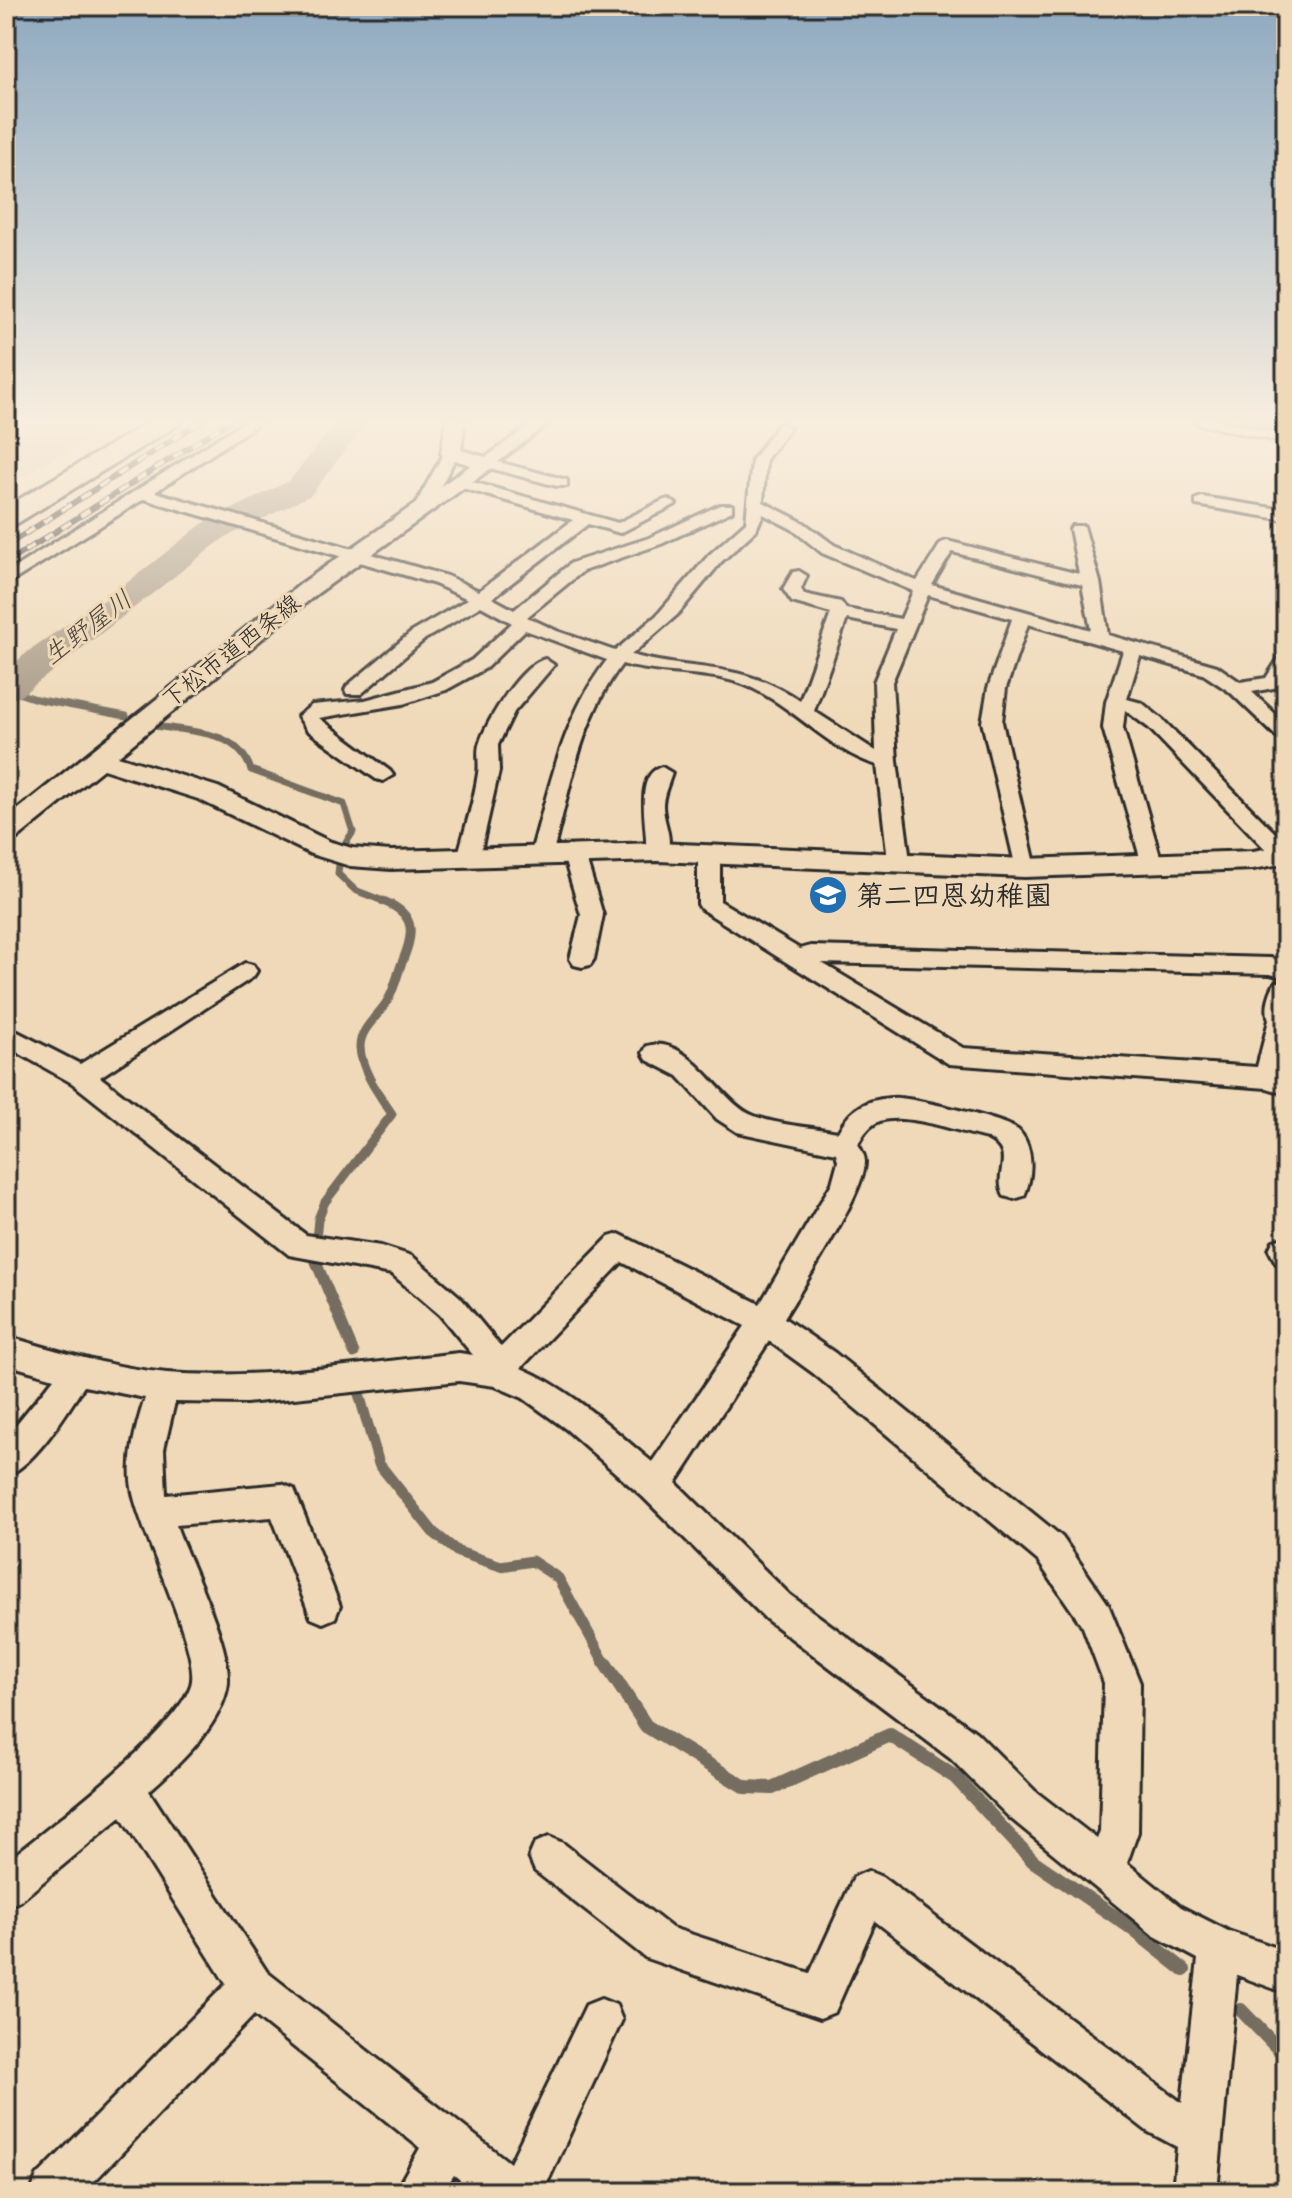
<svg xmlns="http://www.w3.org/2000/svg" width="1292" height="2198" font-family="Mali,'Klee One',sans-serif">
	<rect width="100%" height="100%" fill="#efd9b8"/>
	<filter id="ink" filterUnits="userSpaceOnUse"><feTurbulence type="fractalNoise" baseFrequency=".0125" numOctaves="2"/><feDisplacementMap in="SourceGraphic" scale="16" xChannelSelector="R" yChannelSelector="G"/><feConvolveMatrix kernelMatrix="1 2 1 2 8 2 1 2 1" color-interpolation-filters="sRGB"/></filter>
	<g filter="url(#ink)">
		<!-- built -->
		<polygon fill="#e0cbad" points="6,420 119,420 6,486"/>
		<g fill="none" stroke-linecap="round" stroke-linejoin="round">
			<!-- stream-far4 -->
			<polyline stroke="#756d60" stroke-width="6" points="1245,420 1286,430"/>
			<!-- stream-far3 -->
			<g stroke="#756d60" stroke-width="7">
				<polyline points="6,689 36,699 126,716"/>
				<path d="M155 726C191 732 237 729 251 770L344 804 353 832 345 844"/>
				<polyline points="339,864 338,874 355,890 388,903"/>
			</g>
			<!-- stream-far2 -->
			<path stroke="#756d60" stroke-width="9" d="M316 1240 318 1219 325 1202 392 1114C380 1096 361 1071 360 1047 360 1028 379 1016 388 1000 394 990 397 976 401 965 413 935 419 915 383 901"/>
			<!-- stream-far1 -->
			<g stroke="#756d60" stroke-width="11">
				<polyline points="316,1262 354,1353"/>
				<polyline points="359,1394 379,1464 433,1532 458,1552 501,1566 532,1561 558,1578 606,1665"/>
			</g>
			<!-- stream -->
			<g stroke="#756d60" stroke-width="14">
				<polyline points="605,1663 646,1726 745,1787 772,1788 890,1735 955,1777 1033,1861 1130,1927 1184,1970"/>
				<polyline points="1241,2010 1286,2057"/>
			</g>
			<!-- river -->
			<polygon fill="#a79984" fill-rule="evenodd" points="339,420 368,420 311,495 224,538 19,697 6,700 6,670 35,646 109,597 202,524 289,481"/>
			<defs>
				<g id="minor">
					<path d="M247 420H264L155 492 447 576 479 591 573 520 452 485V479H462L618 523 662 501 668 499 676 504 620 533 588 524 492 598 514 610 571 563 649 538 720 505H732V511L661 544 583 571 527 617 557 631 615 651 657 615 709 555 746 522 752 460 778 425 783 424 790 428 766 460 763 502 804 523 834 545 914 580 917 581 941 543 947 541 1079 574 1070 529 1072 526H1084L1100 582 1108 635 1217 666 1240 682 1266 678 1279 658 1286 656V676L1279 687 1252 692 1286 724V741L1279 739 1230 692 1203 674 1140 656 1127 699 1142 703 1163 720 1286 844V859L1274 858 1149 728 1125 710 1123 728 1162 863 1159 868H1143L1103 728 1106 702 1123 651 1028 624 1006 688 1002 722 1036 868 1033 873H1017L982 722 988 688 1012 619 928 595 892 682 897 761 910 861 907 866H891L888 861 877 765C827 750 793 704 745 685 710 671 661 675 622 664 580 720 570 790 552 856L549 861H533L530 856C550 787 562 718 607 660L525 630 486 668 446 690 403 704 319 718 390 771 393 775 383 781 376 779 307 730 298 716 312 705 365 700 432 682 472 660 512 623 481 606 425 639 361 694H347L345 690 347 686 413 631 468 599 435 584 144 499 6 585V573ZM763 514 792 529 822 553 913 591 901 619 846 609 841 602 804 594 801 589 807 576 799 571 793 572 783 589 792 602 831 613 800 701C740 660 695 673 631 655L677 615 721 562 756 530ZM952 552 1082 585 1091 630 932 585ZM847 619 896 629 874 682 876 751 814 711Z"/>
					<polygon points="537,420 553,420 498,462 567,480 567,486 557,486 481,466 478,463"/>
					<polygon points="1192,420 1218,420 1286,435 1286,443 1199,424"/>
					<polygon points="451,449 458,453 430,507 422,512 416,510 414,507 444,453"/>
					<polygon points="1202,497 1286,510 1286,520 1196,505 1196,499"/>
					<path d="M545 659 554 665 514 712 498 745 499 771 479 859 476 864H460L457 859C464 831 474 802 478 773 480 763 476 751 480 742 488 719 521 665 545 659Z"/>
					<path d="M662 767 672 773C669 783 663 795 663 805 663 824 675 839 665 857H649L646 852C649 831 632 774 662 767Z"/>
					<polygon points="709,847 717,849 720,854 720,901 800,949 811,946 1270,958 1286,962 1286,978 1270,974 822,963 963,1048 1257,1067 1270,1016 1273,1010 1286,1008 1286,1052 1281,1073 1286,1074 1286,1094 1267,1088 949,1064 701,909 698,904 698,854 701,849"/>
					<polygon points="574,848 582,850 585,855 603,915 594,959 590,965 582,967 574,965 570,959 581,915 563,855 566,850"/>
					<path d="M245 963 253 965 257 971 253 977 100 1077 306 1235 381 1246 412 1256 460 1297 501 1347 609 1237 619 1234 760 1304 832 1183 838 1161 836 1153 737 1132 717 1119 678 1076 647 1060 643 1053 647 1046C688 1033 720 1102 752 1115 775 1125 813 1127 838 1132 844 1121 851 1111 863 1105 872 1100 889 1097 899 1098 917 1099 1009 1120 1019 1131 1034 1147 1033 1177 1024 1196L1014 1199 1004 1196C992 1172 1018 1154 987 1138 960 1132 905 1112 880 1121 869 1125 863 1135 858 1144 861 1149 865 1156 865 1162 865 1192 802 1288 784 1318L835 1353 1062 1537 1108 1604 1140 1683 1138 1832 1127 1863 1181 1907 1228 1931 1286 1951V1993L1237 1975 1217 2192H1173L1177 2147 1147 2131 875 1921 835 2012 820 2018 646 1958 535 1871 529 1857 535 1843 549 1837 563 1843 672 1928 810 1973 854 1877 868 1871 882 1877 1182 2103 1198 1959 1153 1935 1009 1817 951 1759 766 1619 643 1497 566 1429 523 1398 495 1386 459 1381 246 1403 175 1402 164 1449 166 1495 282 1484 294 1489 340 1606 335 1618 323 1623 311 1618 272 1517 176 1525C189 1564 236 1652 227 1689 218 1729 178 1765 149 1791L267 1972 510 2163 586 2005 601 1999 616 2005 622 2020 543 2192H475L454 2175 443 2192H395L420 2148 254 2015 84 2192H31L37 2176 226 1984 121 1817 20 1901 6 1907V1862C48 1828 176 1732 191 1685 202 1652 139 1532 132 1488 127 1458 136 1426 145 1398L84 1386C66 1413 36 1464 6 1476V1437L54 1378 6 1364V1336C58 1351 112 1368 167 1373 264 1380 363 1363 459 1353L473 1355 440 1315 392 1274 289 1255 72 1083 6 1046V1026L80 1064ZM622 1262 745 1326 652 1462C611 1428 571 1389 521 1368ZM769 1341 813 1373 1038 1561 1083 1627 1104 1683 1100 1832 1097 1839 1035 1791 977 1733 790 1595 676 1483Z"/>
					<polygon points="1283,1238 1286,1239 1286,1266 1276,1263 1269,1250 1273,1241"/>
				</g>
				<g id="tertiary">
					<polygon points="447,420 465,420 461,450 493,459 496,463 493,467 318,593 118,756 218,787 331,842 352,848 391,851 657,843 1025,859 1253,851 1286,845 1286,863 1253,869 1025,877 657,861 391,869 350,866 311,854 198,799 103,769 16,839 6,842 6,819 302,583 471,465 444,457 441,453"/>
					<path d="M1286 980V1029L1271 1024C1264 1012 1268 995 1275 983Z"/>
				</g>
				<polygon id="trunk" points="152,420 181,420 178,425 16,524 6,526 6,507"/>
			</defs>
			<!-- minor casing -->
			<use href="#minor" stroke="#2b2b2b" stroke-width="6"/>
			<!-- tertiary casing -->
			<use href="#tertiary" stroke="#2b2b2b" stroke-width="6"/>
			<!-- trunk casing -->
			<use href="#trunk" stroke="#2b2b2b" stroke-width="6"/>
			<!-- minor -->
			<use href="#minor" fill="#efd9b8" fill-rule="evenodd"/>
			<!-- tertiary -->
			<use href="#tertiary" fill="#efd9b8" fill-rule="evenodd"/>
			<!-- trunk -->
			<use href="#trunk" fill="#efd9b8" fill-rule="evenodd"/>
			<defs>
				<g id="rail">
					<polyline points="6,546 203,420"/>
					<polyline points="6,563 232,420"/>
				</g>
			</defs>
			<!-- rail casing -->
			<use href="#rail" stroke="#2b2b2b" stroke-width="6"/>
			<!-- rail -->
			<use href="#rail" stroke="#efd9b8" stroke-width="4" stroke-dasharray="11" stroke-linecap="butt"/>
		</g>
	</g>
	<!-- sky -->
	<linearGradient id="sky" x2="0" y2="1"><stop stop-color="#8ea9c0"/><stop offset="0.58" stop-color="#f8eedf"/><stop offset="1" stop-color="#f8eedf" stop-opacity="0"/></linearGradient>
	<rect width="1292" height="728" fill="url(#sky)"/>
	<!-- icons -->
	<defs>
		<symbol id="school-disc" viewBox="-11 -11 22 22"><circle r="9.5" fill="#1f6fb2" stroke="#efd9b8"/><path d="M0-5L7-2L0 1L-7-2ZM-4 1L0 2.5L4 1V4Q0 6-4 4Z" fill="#fff"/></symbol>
	</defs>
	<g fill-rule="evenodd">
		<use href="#school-disc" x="806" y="873" width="44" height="44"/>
	</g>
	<g text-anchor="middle" stroke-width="6" stroke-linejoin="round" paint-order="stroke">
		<!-- far-street labels -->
		<g font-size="24" fill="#2b2b2b" stroke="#efd9b8">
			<text transform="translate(231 651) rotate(-38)" y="8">下松市道西条線</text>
		</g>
		<!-- far-water labels -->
		<g font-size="26" font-style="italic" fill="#4a4641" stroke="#efd9b8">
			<text transform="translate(87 627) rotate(-37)" y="9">生野屋川</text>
		</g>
		<!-- poi labels -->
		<g font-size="28" font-weight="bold" fill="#2b2b2b" stroke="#efd9b8" text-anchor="start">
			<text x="856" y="905">第二四恩幼稚園</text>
		</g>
	</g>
	<!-- margin -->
	<rect width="1292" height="2198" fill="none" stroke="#efd9b8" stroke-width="32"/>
	<rect x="16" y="16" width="1260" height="2166" fill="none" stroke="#2b2b2b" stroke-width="3" filter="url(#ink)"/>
</svg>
